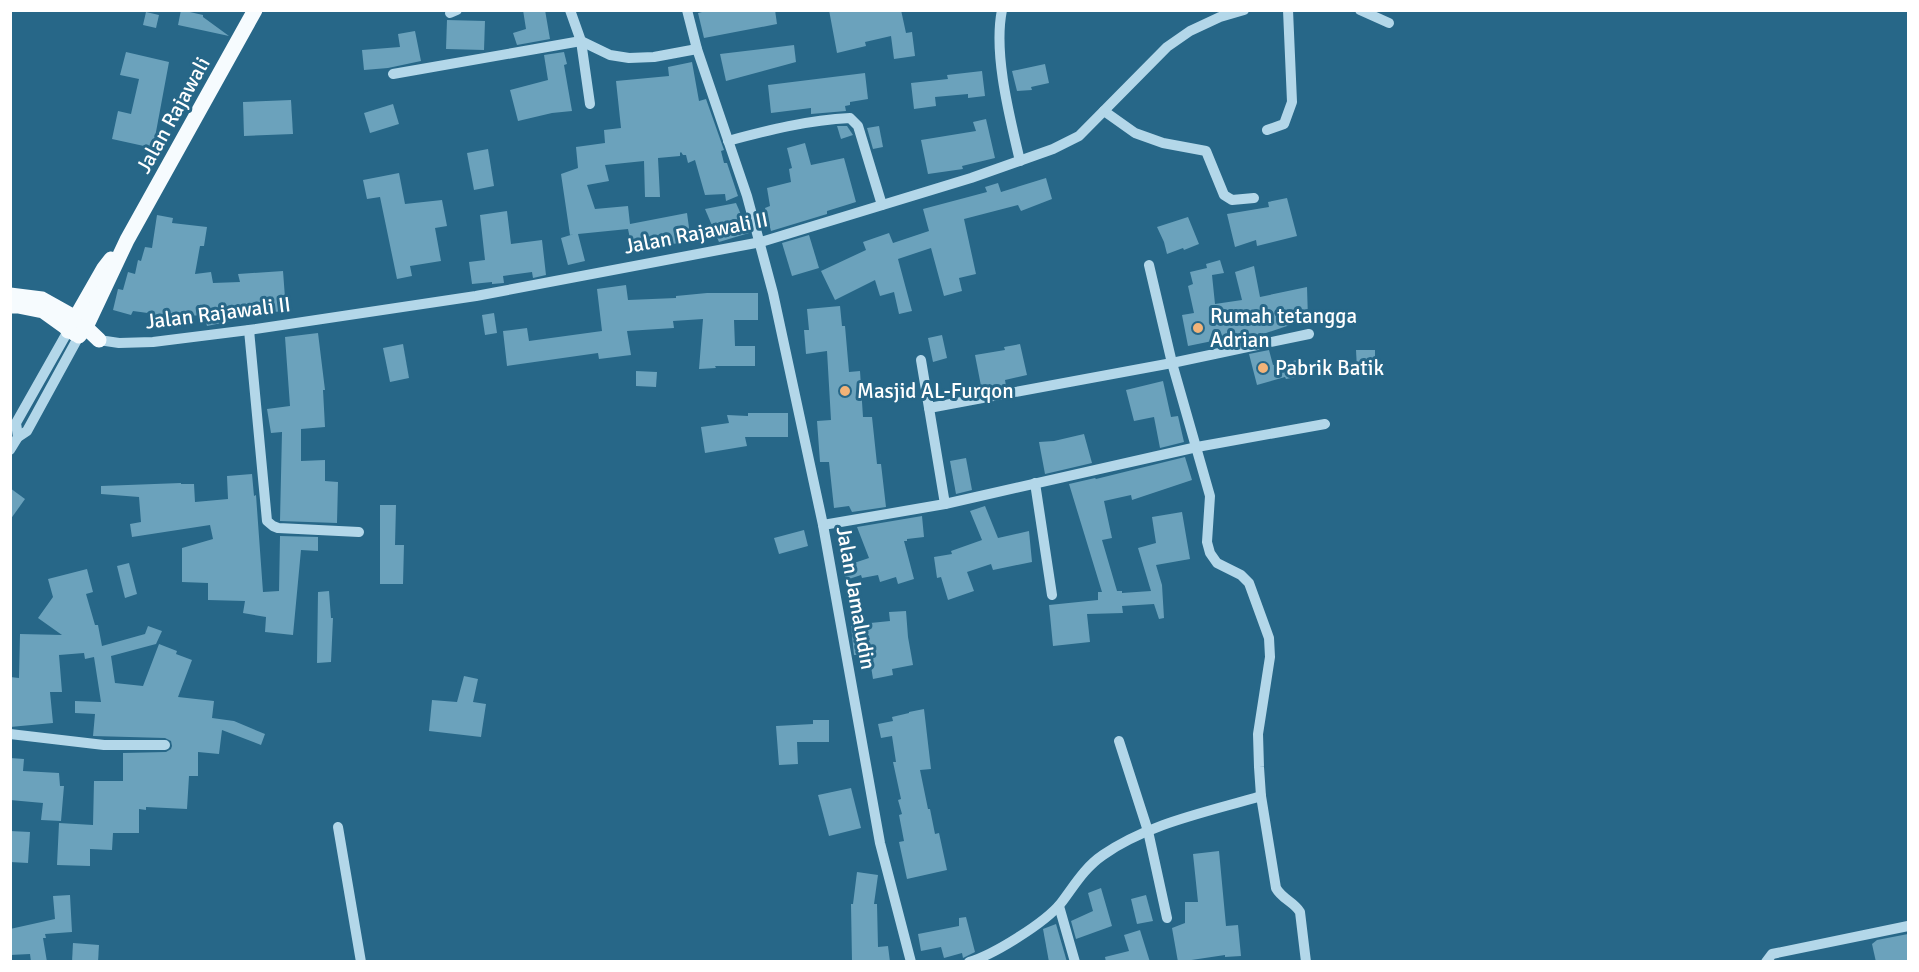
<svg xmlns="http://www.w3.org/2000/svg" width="1919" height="972" font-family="Signika,sans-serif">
	<rect width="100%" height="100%" fill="#276788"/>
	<!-- building -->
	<g fill="#6ba2bc">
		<polygon points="181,10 203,15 203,17 229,36 178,25"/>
		<polygon points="523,10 545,10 550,39 517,45 513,33 526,29"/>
		<polygon points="710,10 775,10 777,24 704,38 698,13"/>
		<polygon points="829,10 901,10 906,33 912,32 915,56 894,59 891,36 865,42 866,46 837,53"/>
		<polygon points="146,12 159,15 156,28 143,25"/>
		<polygon points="447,20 485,21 484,50 446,49"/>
		<polygon points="415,31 421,61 388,68 364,70 362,50 400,47 398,34"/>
		<polygon points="794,45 796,62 726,81 720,54"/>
		<polygon points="126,52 169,62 153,148 112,139 118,111 131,114 139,79 120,75"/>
		<polygon points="564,52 567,64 564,65 572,111 552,113 518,121 510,90 548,80 544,55"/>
		<polygon points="692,62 699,101 706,99 724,150 721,151 724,163 727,163 738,196 726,201 725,194 705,195 695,160 688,163 686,155 683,155 681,152 680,153 680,156 658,158 660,197 645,197 644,161 605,165 609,181 587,185 595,209 628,206 630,224 687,213 691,242 661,245 661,247 633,253 628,229 578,234 585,261 568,265 561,238 574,234 570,235 561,174 578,168 576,147 605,143 604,130 621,128 616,81 669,76 668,67"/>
		<polygon points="1045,64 1049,83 1031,87 1032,90 1017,91 1012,71"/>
		<polygon points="982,71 985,96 968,98 968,94 935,97 936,106 914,109 911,83 948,79 947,75"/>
		<polygon points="865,73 868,99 850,102 850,105 845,106 846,111 811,114 811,108 771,113 768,85"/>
		<polygon points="291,100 293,134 244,136 243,102"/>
		<polygon points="393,104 399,124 370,133 364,113"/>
		<polygon points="986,119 995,158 962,166 963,169 928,174 921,140 976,131 973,122"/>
		<polygon points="837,126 847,126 853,135 841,139"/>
		<polygon points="879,126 883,147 873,149 867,128"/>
		<polygon points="805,143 811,165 844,158 856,202 827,211 827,214 771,231 765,208 770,206 767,188 791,182 789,169 792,168 787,148"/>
		<polygon points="488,149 494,186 474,190 467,153"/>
		<polygon points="399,173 405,204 442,200 447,226 435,228 441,261 410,266 412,276 397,279 380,197 367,199 363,180"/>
		<polygon points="1046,178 1052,199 1021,211 1018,205 964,219 976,274 959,278 962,291 944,296 931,248 898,259 912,311 899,314 894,292 880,296 875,280 835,300 821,271 866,250 863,242 889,233 893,243 929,231 923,209 987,192 985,187 998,183 1001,192"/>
		<polygon points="1287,198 1297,236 1257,246 1256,240 1235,247 1227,214 1269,207 1268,202"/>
		<polygon points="736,203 749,233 719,242 705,209"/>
		<polygon points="507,211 511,244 542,240 546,275 533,278 532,272 503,276 504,283 492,284 492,282 472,284 469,262 485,260 480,215"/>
		<polygon points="157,215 173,218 172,223 207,227 204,246 200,246 195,274 211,272 213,283 240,282 238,274 283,271 286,311 249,314 250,317 207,326 204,315 170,317 169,328 154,326 155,314 133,311 131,315 113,310 118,289 123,290 128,272 135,274 138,260 141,261 145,247 152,248"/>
		<polygon points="1188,217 1199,244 1184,250 1183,248 1167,254 1164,242 1157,227"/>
		<polygon points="809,235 819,268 792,276 782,243"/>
		<polygon points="1220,260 1224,273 1212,275 1215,304 1242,300 1235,272 1254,266 1260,297 1307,287 1308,319 1266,333 1266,335 1246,340 1244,329 1235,342 1227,338 1188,346 1182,315 1194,313 1188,286 1193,284 1190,272 1207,268 1206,264"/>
		<polygon points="626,285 628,300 676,298 676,296 707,293 758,293 758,320 734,320 735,346 755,346 755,366 715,366 716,368 699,369 703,319 673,321 674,328 627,331 631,355 599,359 598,353 507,366 503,331 527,328 529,341 602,331 597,289"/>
		<polygon points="840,306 842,326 845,326 849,372 860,371 863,417 872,417 877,464 881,464 886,507 852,512 849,506 834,508 829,462 820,462 817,421 831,420 827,351 806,354 804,330 809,330 807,309"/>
		<polygon points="494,313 497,333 485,335 482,315"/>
		<polygon points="318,333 325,390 323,390 325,427 301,429 301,461 325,460 325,481 338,482 337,523 280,521 282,432 271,433 267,409 290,406 285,337"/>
		<polygon points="942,335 947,358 933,362 928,338"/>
		<polygon points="403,344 409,378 390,382 383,348"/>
		<polygon points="1020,344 1027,375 1005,380 1006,386 982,391 975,355 1005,350 1004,347"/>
		<polygon points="1269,350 1273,365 1303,359 1306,375 1286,379 1285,377 1257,385 1249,354"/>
		<polygon points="1356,350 1375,350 1375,367 1357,369"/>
		<polygon points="636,371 657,372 656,387 636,386"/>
		<polygon points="1163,381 1171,417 1178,416 1184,442 1160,448 1154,417 1134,421 1126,390"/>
		<polygon points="748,413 788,413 788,437 745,437 747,446 705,453 701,427 729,423 727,415 748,416"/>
		<polygon points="1084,434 1092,463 1045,474 1039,442 1054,441"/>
		<polygon points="1185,457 1192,480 1132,500 1131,495 1104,501 1112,538 1102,540 1117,591 1122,591 1122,593 1151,591 1138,548 1156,543 1152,517 1182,512 1190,559 1156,565 1162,585 1164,618 1159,619 1154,604 1122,606 1123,613 1087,614 1090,642 1053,646 1049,605 1098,600 1098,592 1102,592 1069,484 1095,478 1096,479"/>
		<polygon points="966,458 972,490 956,494 950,461"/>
		<polygon points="252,474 254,496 256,495 263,592 279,591 280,536 318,537 318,551 301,550 293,635 265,632 266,617 243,613 245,601 208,600 208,583 182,582 182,548 213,539 210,525 132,537 130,524 141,522 139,497 101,494 101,486 181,483 181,484 194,484 195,502 228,499 227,476"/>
		<polygon points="10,488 25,499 10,520"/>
		<polygon points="380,505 396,505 395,545 404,545 403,584 380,584"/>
		<polygon points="985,506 998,538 1029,531 1032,562 993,570 991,564 967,572 974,591 948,600 941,577 937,578 934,557 952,554 951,551 982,540 970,511"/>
		<polygon points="922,516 924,537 907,539 907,541 904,541 914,579 898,584 896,577 880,582 878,575 862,578 861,575 846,580 842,567 869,558 857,527"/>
		<polygon points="804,530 808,546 779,554 774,538"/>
		<polygon points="129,563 137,594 125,598 117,566"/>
		<polygon points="87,569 93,592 86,594 95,625 98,625 102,646 145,634 148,626 162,631 156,644 111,656 115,683 143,686 159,644 177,651 176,654 192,660 178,697 214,701 212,718 234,721 265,734 261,745 222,730 219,754 198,752 198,776 189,776 187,809 146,807 146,810 139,809 139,833 113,833 112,850 90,849 90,866 57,865 59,823 93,825 94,781 123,781 123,753 166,752 171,749 172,746 171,741 165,738 93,736 95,714 75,713 75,701 101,702 94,657 85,659 84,653 59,655 62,692 50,692 53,723 10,727 10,677 19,678 20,634 62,635 38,618 53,597 48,579"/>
		<polygon points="329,591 331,618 333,618 331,662 317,663 318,592"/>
		<polygon points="906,611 908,637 913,665 892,669 893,675 873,679 869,654 854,655 851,625 890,621 889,612"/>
		<polygon points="464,676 478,679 473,702 486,704 481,737 429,731 432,700 457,702"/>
		<polygon points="924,709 931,769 920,770 928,809 930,809 935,834 939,833 947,870 907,879 899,842 904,841 899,815 902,814 898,800 901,799 893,762 896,762 892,736 881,738 878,724 893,721 892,717 909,713 909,712"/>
		<polygon points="813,720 829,720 829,742 797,742 798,764 779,765 776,726 813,724"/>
		<polygon points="10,758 24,759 23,771 59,773 60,786 64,786 61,821 41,820 43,803 10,800"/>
		<polygon points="851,788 861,828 829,836 818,795"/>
		<polygon points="10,831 30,832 28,863 10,862"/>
		<polygon points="1219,851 1226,926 1238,925 1241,956 1225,957 1225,955 1178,962 1172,928 1185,923 1185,902 1198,902 1193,854"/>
		<polygon points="857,872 878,875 874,904 877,904 878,947 888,946 890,962 852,962 851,904 853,904"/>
		<polygon points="1101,888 1112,926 1076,939 1071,921 1093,911 1088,893"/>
		<polygon points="70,895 72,932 45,934 46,938 43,938 47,962 31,962 30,954 10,955 10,929 55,919 53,896"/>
		<polygon points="1146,895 1153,921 1137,924 1131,899"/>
		<polygon points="966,917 975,952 963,958 962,953 944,958 941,947 921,951 918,934 959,926 959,918"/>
		<polygon points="1056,924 1067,962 1049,962 1043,929"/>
		<polygon points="1140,930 1150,962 1106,962 1105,957 1129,951 1124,935"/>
		<polygon points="1908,934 1908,962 1876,962 1872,944 1877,940"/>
		<polygon points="73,943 99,945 98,962 72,962"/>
	</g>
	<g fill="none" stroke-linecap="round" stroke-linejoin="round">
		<!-- minor -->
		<g stroke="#b3d7e9" stroke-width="10">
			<polyline points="570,10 581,41 590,104"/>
			<polyline points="687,10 697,49 747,196 773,293 823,525 880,843 911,962"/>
			<path d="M1002 10C993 54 1010 118 1020 161"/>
			<polyline points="1360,10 1389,23"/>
			<polyline points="450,13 457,10"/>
			<polyline points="393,74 581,41 610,55 629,58 654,57 697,49"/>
			<polyline points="1104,111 1135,133 1163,143 1206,151 1224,195 1232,200 1254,198"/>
			<polyline points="1267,130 1284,124 1292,102 1288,10"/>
			<path d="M728 141C769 130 808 120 850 118L858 126 882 205"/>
			<path d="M1149 265 1172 363 1210 496 1207 542 1210 553 1217 563 1241 575 1249 583 1269 638 1270 657 1258 734 1259 767 1261 796 1276 888C1282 899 1294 902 1300 912L1306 962"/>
			<polyline points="249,330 267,521 273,526 278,528 359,532"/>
			<polyline points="99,340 119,343 153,342 249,330 476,296 761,242 971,178 1053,149 1079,136 1167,47 1190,31 1220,17 1244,10"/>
			<polyline points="921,360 945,504"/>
			<polyline points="929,408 1172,363 1309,334"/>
			<polyline points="18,437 16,423 68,331"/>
			<polyline points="10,450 18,437 27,431 79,336"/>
			<polyline points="1035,483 1052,595"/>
			<polyline points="823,525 945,504 1197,447 1325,424"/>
			<polyline points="10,734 104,745 165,745"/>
			<polyline points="1119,741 1148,831 1167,918"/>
			<polyline points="338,827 361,962"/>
			<polyline points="1059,906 1075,962"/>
			<path d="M969 962C993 955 1045 923 1061 903 1074 886 1084 868 1103 855 1149 823 1208 812 1261 796"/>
			<polyline points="1766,962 1772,954 1908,926"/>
		</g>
		<!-- major -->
		<g stroke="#f6fbfe" stroke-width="15">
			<polyline points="10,295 42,299 76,318 99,340"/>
			<polyline points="10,306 18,306 43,311 75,334"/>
			<polyline points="68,331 104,268 111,259"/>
			<polyline points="79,336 86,327 127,240 255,10"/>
		</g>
	</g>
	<!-- markers -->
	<g fill="#f2b378" stroke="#276788" stroke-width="2">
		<circle cx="1198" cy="328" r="6"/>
		<circle cx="1263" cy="368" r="6"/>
		<circle cx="845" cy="391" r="6"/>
	</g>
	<g text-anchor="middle" stroke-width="6" stroke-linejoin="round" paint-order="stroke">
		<!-- street labels -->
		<g font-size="21" fill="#fff" stroke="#276788">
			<text transform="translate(173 115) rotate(-61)" y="7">Jalan Rajawali</text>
			<text transform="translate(696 233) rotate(-11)" y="7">Jalan Rajawali II</text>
			<text transform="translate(218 313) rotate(-7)" y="7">Jalan Rajawali II</text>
			<text transform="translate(856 598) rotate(80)" y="7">Jalan Jamaludin</text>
		</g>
		<!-- poi labels -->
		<g font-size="21" fill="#fff" stroke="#276788" text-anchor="start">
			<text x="1210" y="323">Rumah tetangga<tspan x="1210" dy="24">Adrian</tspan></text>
			<text x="1275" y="375">Pabrik Batik</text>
			<text x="857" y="398">Masjid AL-Furqon</text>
		</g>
	</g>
	<!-- border -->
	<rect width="1919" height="972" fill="none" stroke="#ffffff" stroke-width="24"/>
</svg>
